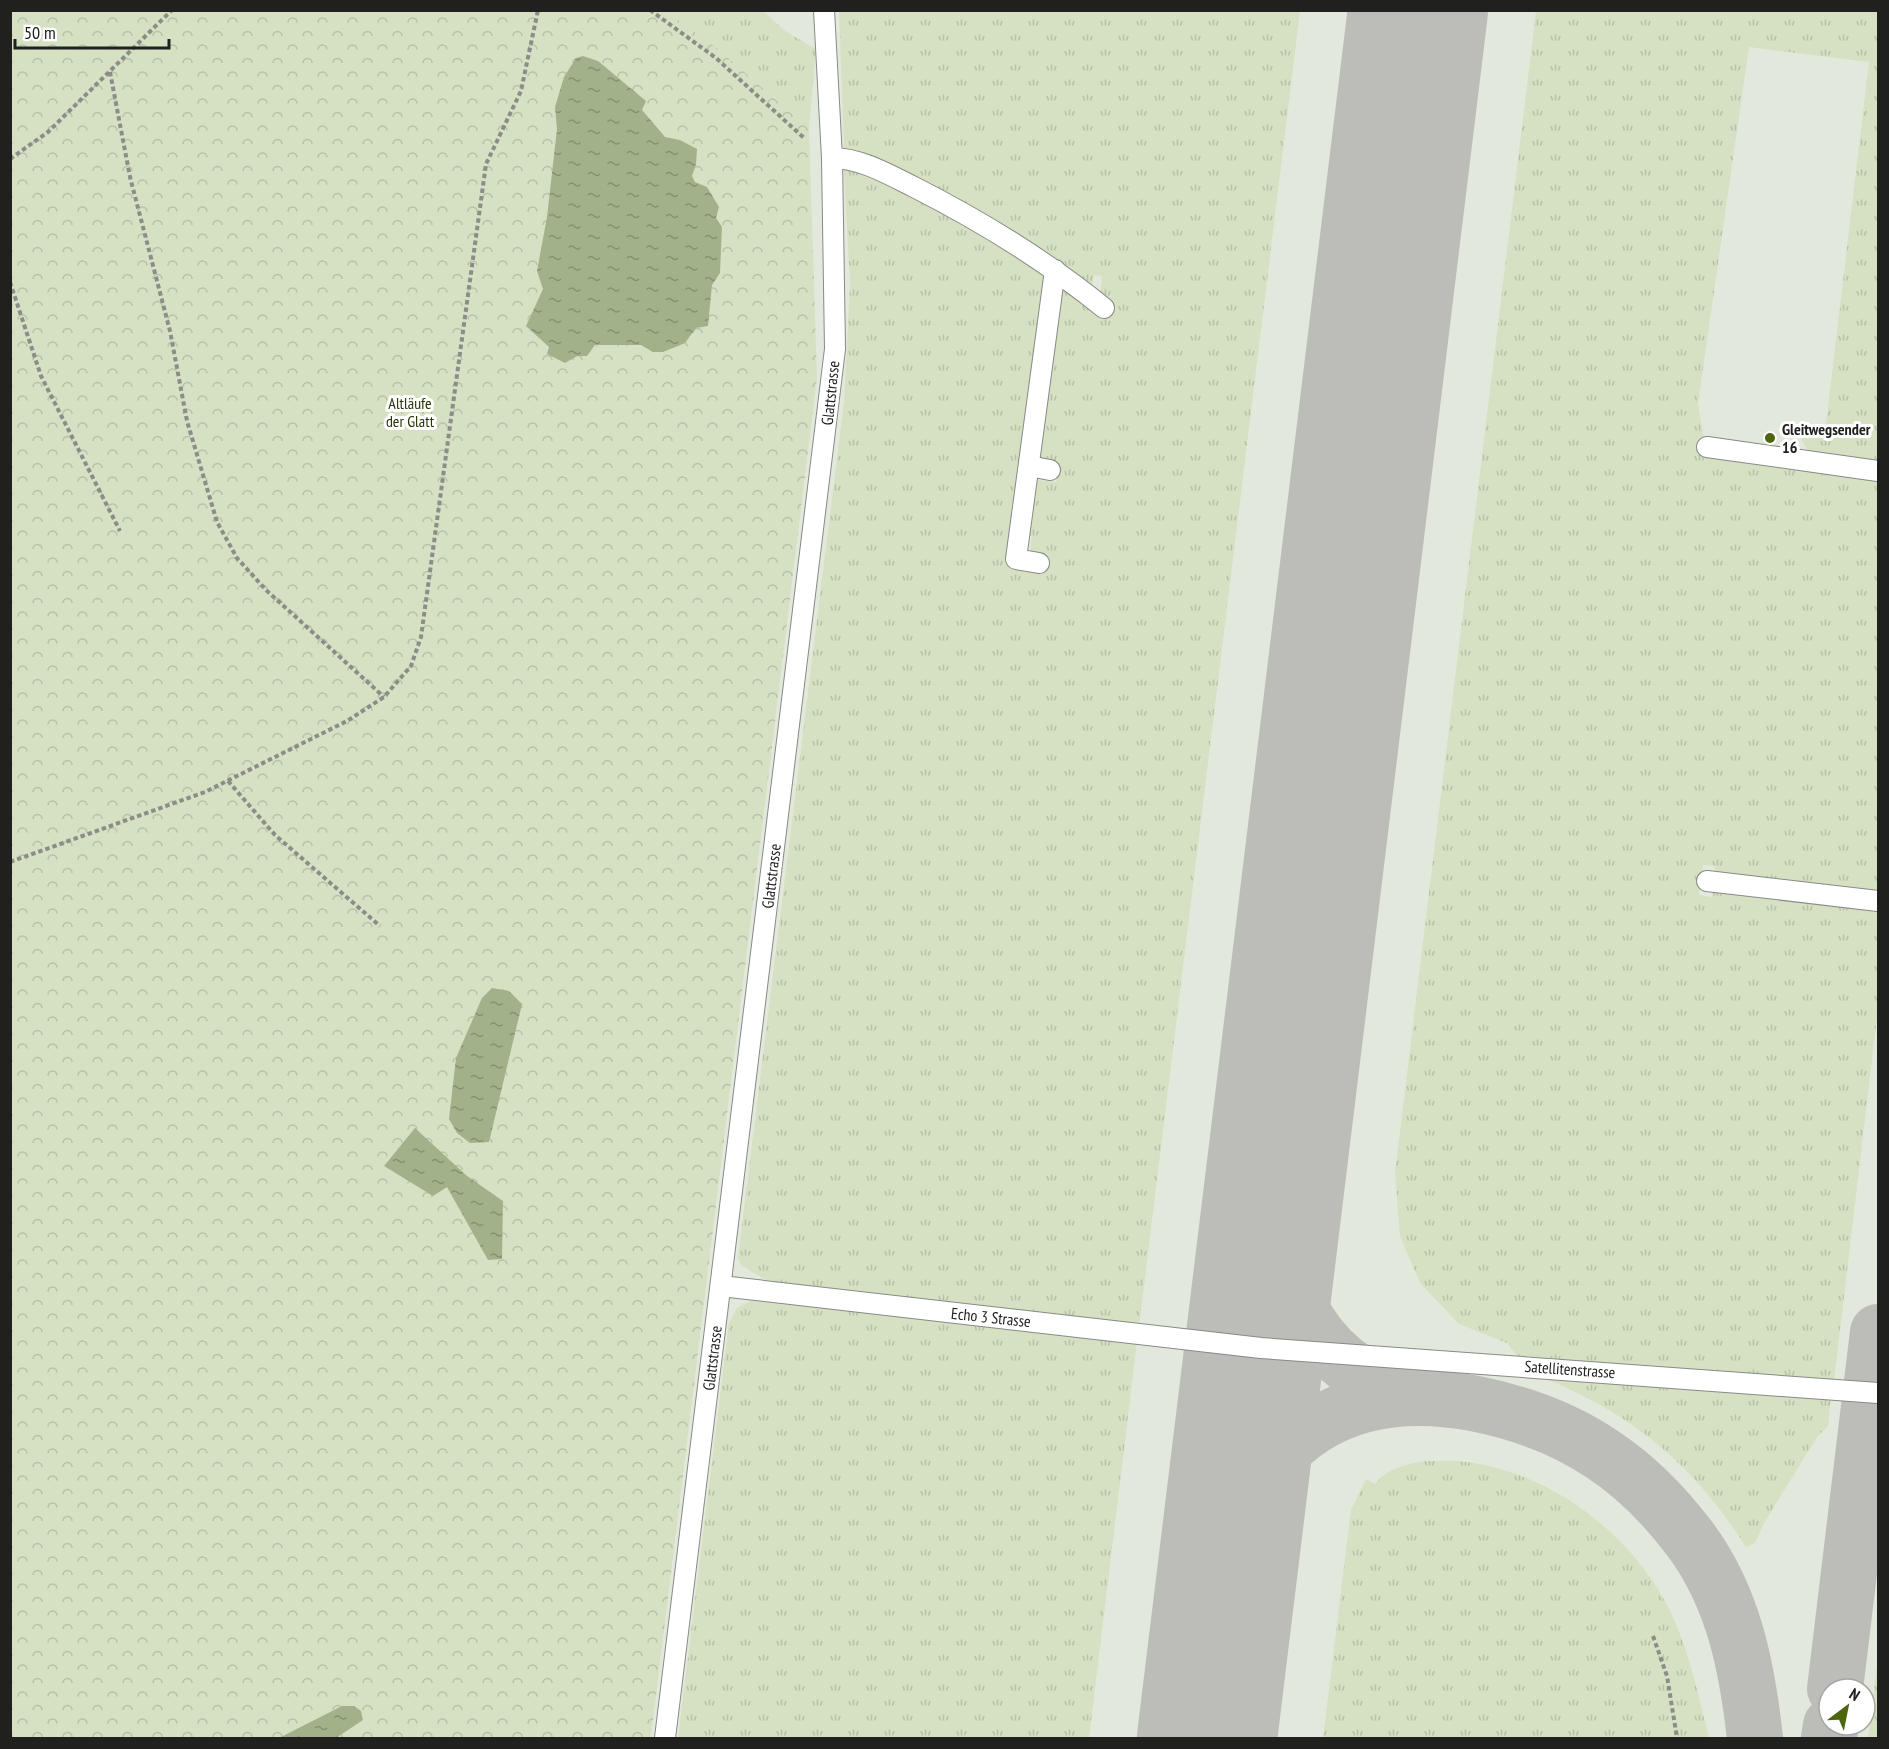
<svg xmlns="http://www.w3.org/2000/svg" width="1889" height="1749" font-family="'PT Sans Narrow',sans-serif">
	<defs>
		<pattern id="grass-tufts" width="24" height="20" patternUnits="userSpaceOnUse" patternTransform="scale(1.5)"><rect width="24" height="20" fill="#d5e1c2"/><path d="M3 7l-1-3M5 7V3M7 7l1-3M15 17l-1-3M17 17v-4M19 17l1-3" fill="none" stroke="#b7c1a6"/></pattern>
		<pattern id="park-crowns" width="20" height="18" patternUnits="userSpaceOnUse" patternTransform="scale(1.5)"><rect width="20" height="18" fill="#d5e1c2"/><path d="M2 6a3 3 0 1 1 6 0M12 15a3 3 0 1 1 6 0" fill="none" stroke="#b7c1a6"/></pattern>
		<pattern id="water-ripples" width="26" height="14" patternUnits="userSpaceOnUse" patternTransform="scale(1.5)"><rect width="26" height="14" fill="#a3b18b"/><path d="M2 4q2-2 4 0t4 0M15 11q2-2 4 0t4 0" fill="none" stroke="#849071"/></pattern>
	</defs>
	<rect width="100%" height="100%" fill="#f1f3ee"/>
	<!-- built -->
	<path fill="#e3e8dc" fill-rule="evenodd" d="M666 11H1878V1738H651L817 379 718 49ZM1829 1689H1865V1725H1829Z"/>
	<!-- grass -->
	<g fill="url(#grass-tufts)">
		<polygon points="666,11 763,11 785,31 816,49 809,129 718,49"/>
		<polygon points="839,11 1300,11 1139,1327 769,1282 741,1265 738,1257 844,402 850,284 844,171 847,167 947,209 1048,277 1010,564 1030,554 1032,536 1023,534 1033,483 1039,480 1056,482 1058,467 1036,460 1063,286 1100,298 1102,276 1094,275 1091,292 951,201 844,148"/>
		<polygon points="1536,11 1878,11 1878,466 1810,454 1802,441 1802,433 1825,433 1869,62 1749,47 1698,403 1706,454 1878,477 1878,896 1714,876 1715,866 1703,865 1699,895 1712,897 1713,887 1878,907 1878,1009 1834,1381 1519,1358 1507,1343 1459,1324 1420,1283 1400,1236 1395,1173"/>
		<polygon points="758,1297 1137,1342 1089,1738 678,1738 729,1323 737,1308"/>
		<path d="M1541 1377 1831 1395 1828 1426 1817 1437 1764 1523 1755 1543 1746 1547C1694 1465 1632 1413 1541 1377Z"/>
		<path d="M1426 1461C1439 1461 1454 1460 1467 1462 1550 1473 1627 1531 1666 1603 1688 1645 1698 1693 1709 1738H1323L1351 1510 1366 1479 1375 1484C1388 1468 1406 1464 1426 1461Z"/>
		<polygon points="1878,1657 1878,1738 1868,1738"/>
	</g>
	<!-- park -->
	<polygon fill="url(#park-crowns)" points="11,11 666,11 718,49 809,129 817,379 651,1738 11,1738"/>
	<!-- water -->
	<g fill="url(#water-ripples)">
		<polygon points="583,56 598,61 646,101 642,110 665,137 680,140 697,149 696,164 692,176 695,182 707,187 719,207 716,218 722,227 720,273 712,285 708,326 696,328 685,343 663,352 653,352 641,345 595,345 587,356 577,356 565,363 547,354 549,347 526,326 543,289 537,271 547,217 557,129 555,107 564,77 576,58"/>
		<polygon points="492,988 509,991 522,1004 489,1142 470,1143 457,1133 449,1119 456,1058 482,998"/>
		<polygon points="415,1128 467,1176 503,1201 502,1259 488,1260 447,1187 433,1196 384,1166"/>
		<polygon points="342,1706 354,1706 361,1711 363,1720 336,1738 279,1738"/>
	</g>
	<g fill="none" stroke-linecap="round" stroke-linejoin="round">
		<!-- taxiway -->
		<g stroke="#bcbdb9" stroke-width="56">
			<path d="M1274 1191C1277 1289 1316 1376 1420 1396"/>
			<path d="M1229 1559C1258 1434 1348 1381 1472 1403 1519 1412 1563 1428 1602 1454 1637 1477 1665 1506 1690 1539 1734 1598 1747 1667 1755 1738"/>
			<polyline points="1835,1689 1878,1332"/>
			<polyline points="1829,1738 1831,1725"/>
		</g>
		<!-- runway -->
		<polyline stroke="#bcbdb9" stroke-width="140" points="1207,1738 1418,10"/>
		<defs>
			<g id="minor">
				<path d="M832 158C860 158 888 174 914 187 981 221 1045 260 1104 308"/>
				<polyline points="1707,447 1878,471"/>
				<polyline points="1029,466 1050,470"/>
				<polyline points="1039,563 1016,559 1055,270"/>
				<polyline points="1707,881 1878,901"/>
				<polyline points="721,1286 1261,1348 1878,1393"/>
				<polyline points="665,1738 835,349 832,158 824,10"/>
			</g>
		</defs>
		<!-- minor casing -->
		<use href="#minor" stroke="#888a86" stroke-width="22"/>
		<!-- path -->
		<g stroke="#8c8d89" stroke-width="4" stroke-dasharray="4.5 3" stroke-linecap="butt">
			<polyline points="650,10 716,58 804,138"/>
			<polyline points="110,72 130,177 170,331 187,421 217,522 237,558 266,590 384,697"/>
			<polyline points="10,159 48,132 172,10"/>
			<polyline points="10,282 41,376 120,531"/>
			<polyline points="228,781 275,835 380,926"/>
			<polyline points="10,862 205,792 347,721 384,697 411,666 421,637 486,164 521,91 538,10"/>
			<polyline points="1653,1636 1667,1676 1677,1738"/>
		</g>
		<!-- minor -->
		<use href="#minor" stroke="#fff" stroke-width="20"/>
	</g>
	<!-- markers -->
	<circle fill="#4e6411" stroke="#fff" stroke-width="2" cx="1770" cy="438" r="6"/>
	<g text-anchor="middle" stroke-width="6" stroke-linejoin="round" paint-order="stroke">
		<!-- street labels -->
		<g font-size="16" fill="#20201f" stroke="#fff">
			<text transform="translate(830 393) rotate(-84)" y="6">Glattstrasse</text>
			<text transform="translate(771 876) rotate(-83)" y="6">Glattstrasse</text>
			<text transform="translate(991 1317) rotate(6)" y="6">Echo 3 Strasse</text>
			<text transform="translate(712 1358) rotate(-83)" y="6">Glattstrasse</text>
			<text transform="translate(1570 1369) rotate(4)" y="6">Satellitenstrasse</text>
		</g>
		<!-- park labels -->
		<g font-size="16" fill="#273406" stroke="#fff">
			<text x="410" y="409">Altläufe<tspan x="410" dy="18">der Glatt</tspan></text>
		</g>
		<!-- poi labels -->
		<g font-size="16" font-weight="bold" fill="#20201f" stroke="#fff" text-anchor="start">
			<text x="1782" y="435">Gleitwegsender<tspan x="1782" dy="18">16</tspan></text>
		</g>
	</g>
	<!-- border -->
	<rect width="1889" height="1749" fill="none" stroke="#20201f" stroke-width="24"/>
	<!-- north arrow -->
	<g transform="translate(1847 1707) rotate(32)"><circle r="28" fill="#ffffff" stroke="#a6a6a5" stroke-width="1.5"/>
	<path d="M0-4.5L10 22L0 15L-10 22Z" fill="#4e6411"/>
	<text y="-9" font-size="16" font-weight="bold" text-anchor="middle" fill="#20201f">N</text>
	</g>
	<!-- scale -->
	<path d="M15 39v9h154v-9" fill="none" stroke="#20201f" stroke-width="3"/>
	<text x="24" y="39" font-size="18" fill="#20201f" stroke="#ffffff" stroke-width="4.5" paint-order="stroke">50 m</text>
</svg>
